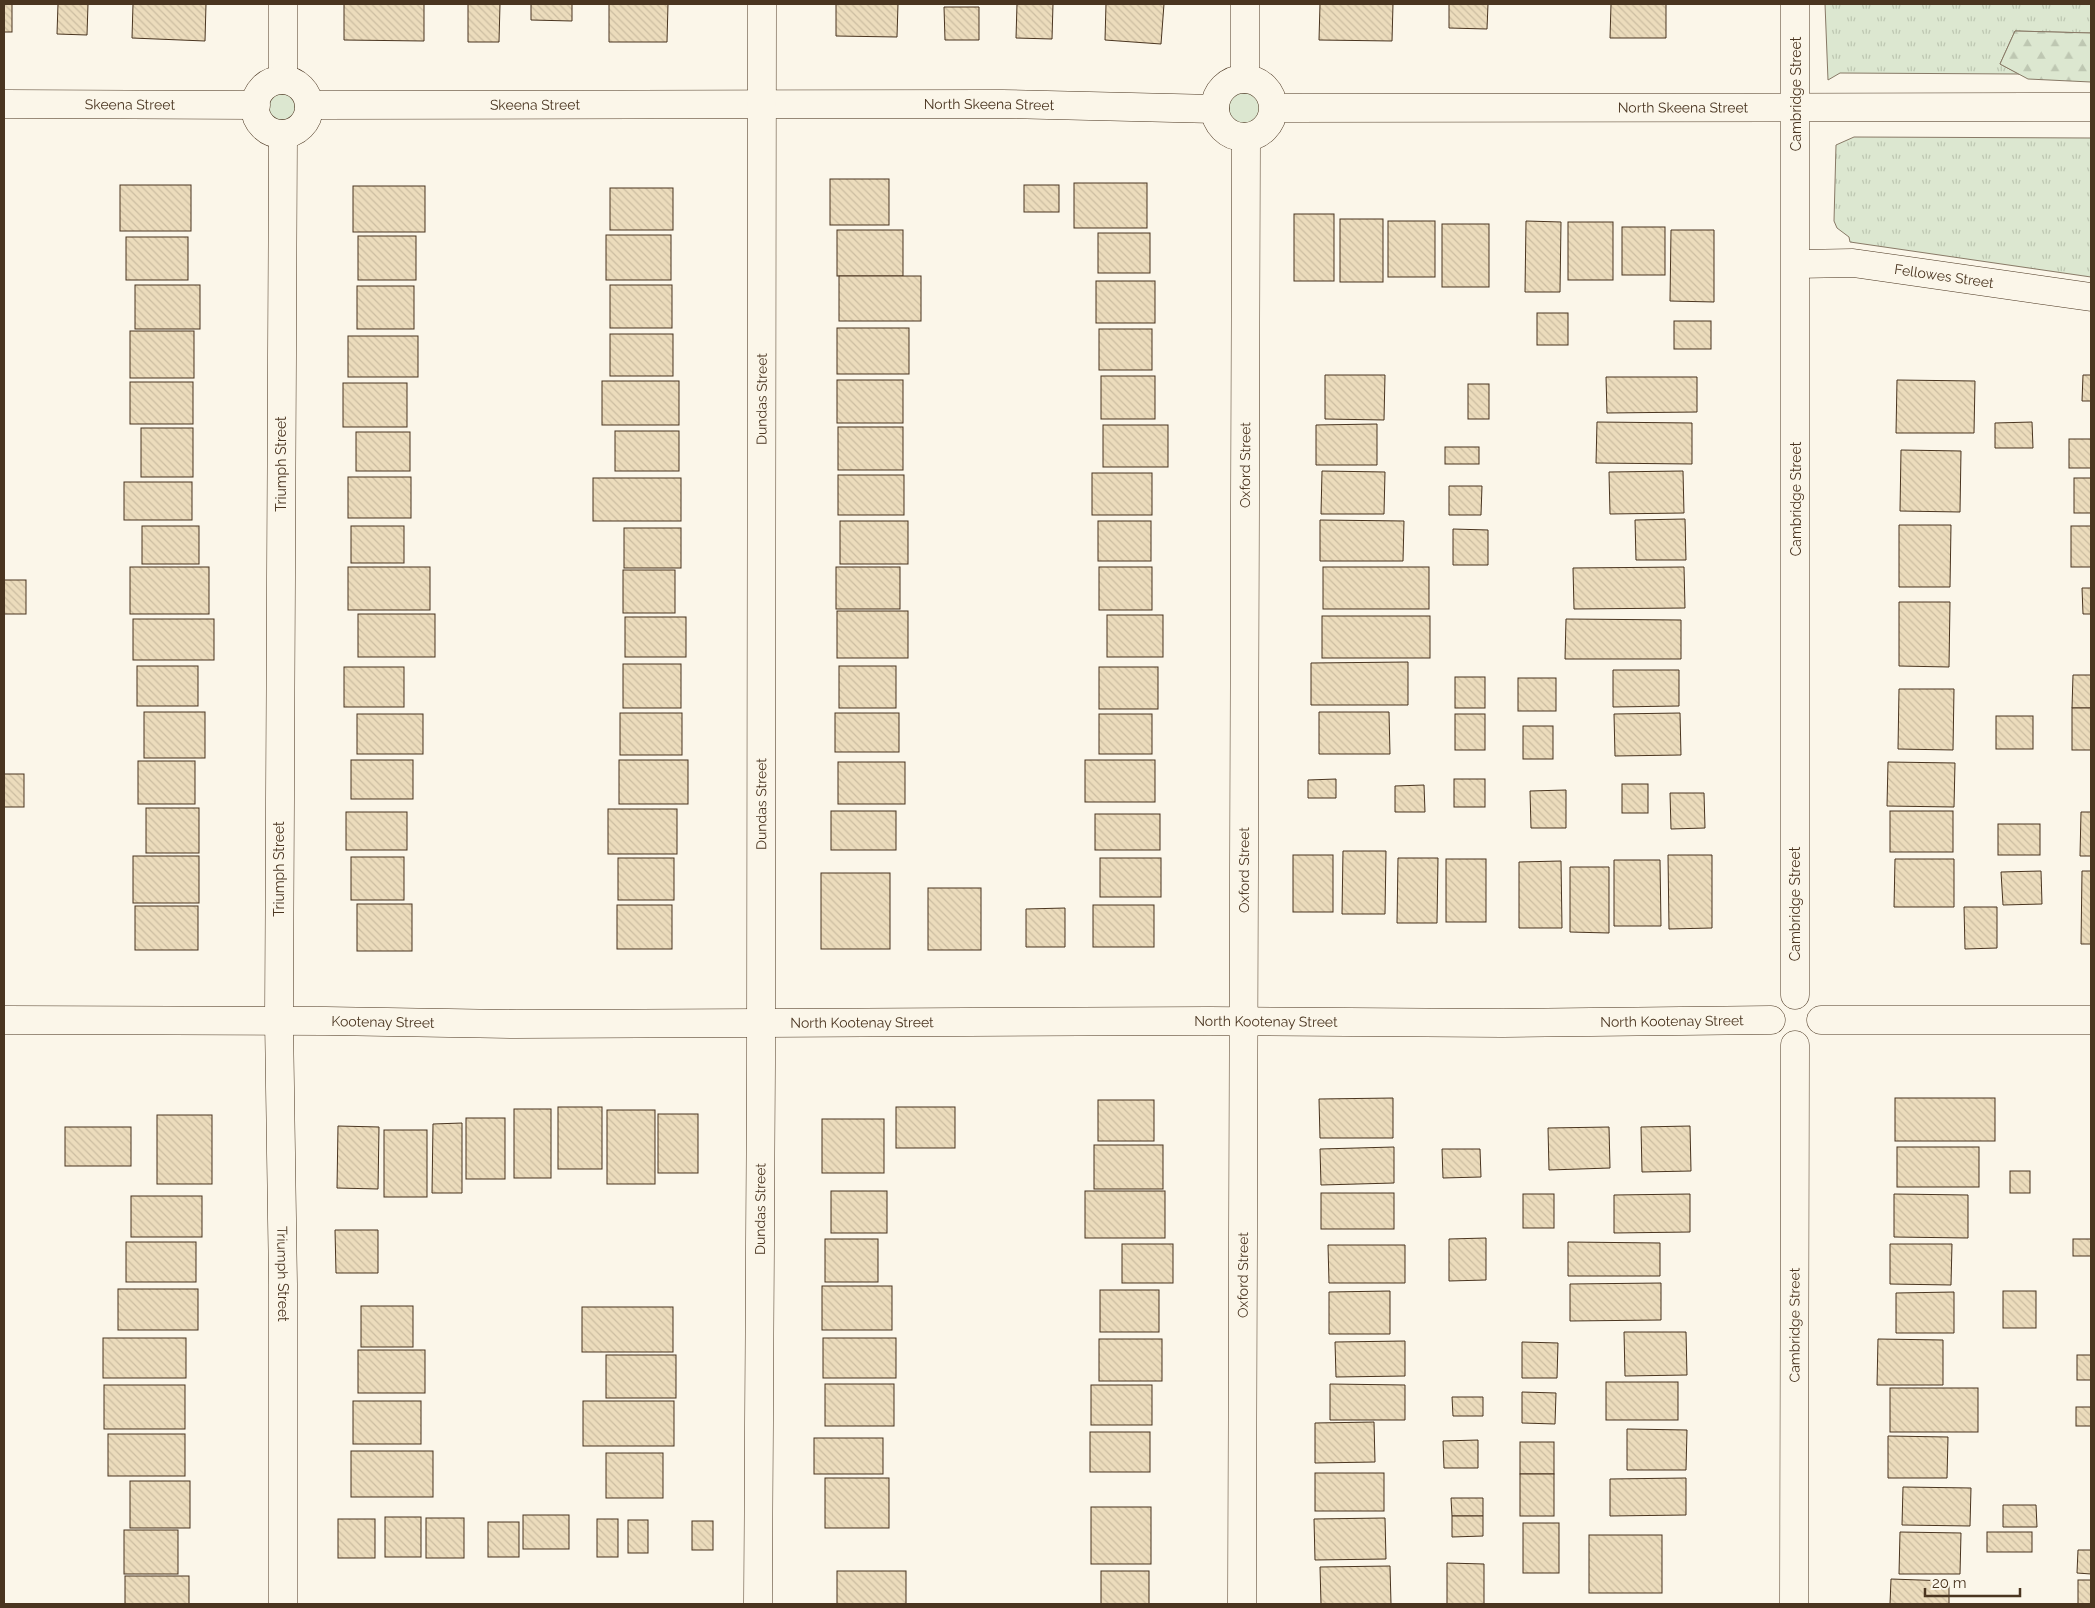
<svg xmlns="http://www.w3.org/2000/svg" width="2095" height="1608" font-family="Raleway,sans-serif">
	<defs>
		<pattern id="grass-tufts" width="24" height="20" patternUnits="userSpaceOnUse" patternTransform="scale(1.25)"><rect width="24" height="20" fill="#dce7d0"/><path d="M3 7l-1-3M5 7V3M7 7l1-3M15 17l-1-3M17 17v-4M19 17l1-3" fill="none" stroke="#bec7b2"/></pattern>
		<pattern id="forest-firs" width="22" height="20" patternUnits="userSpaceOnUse" patternTransform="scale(1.25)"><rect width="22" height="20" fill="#dce7d0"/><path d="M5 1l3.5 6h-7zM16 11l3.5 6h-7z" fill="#bec7b2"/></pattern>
		<pattern id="building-back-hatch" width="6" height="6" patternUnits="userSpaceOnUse" patternTransform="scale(1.25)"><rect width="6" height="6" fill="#ecdcbc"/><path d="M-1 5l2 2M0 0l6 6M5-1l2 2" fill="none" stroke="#ccbda1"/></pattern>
	</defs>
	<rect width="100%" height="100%" fill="#fbf6e9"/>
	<!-- grass -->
	<g fill="url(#grass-tufts)" stroke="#887966">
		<polygon points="1825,4 2091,4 2091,33 2015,31 2000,64 2019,74 1840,73 1828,80"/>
		<polygon points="1854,137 2091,138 2091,277 1850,242 1849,237 1837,228 1834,221 1836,145"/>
	</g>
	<!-- forest -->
	<polygon fill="url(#forest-firs)" stroke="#887966" points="2015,31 2091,33 2091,82 2028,79 2000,64"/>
	<!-- green -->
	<g fill="#dce7d0" stroke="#887966">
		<circle cx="284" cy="106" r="18"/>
		<circle cx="1244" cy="109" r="20"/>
	</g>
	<!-- building -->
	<g fill="url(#building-back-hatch)" stroke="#4a3520">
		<rect x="4" y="4" width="8" height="28"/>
		<polygon points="58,4 88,4 87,35 57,34"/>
		<polygon points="133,4 206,4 205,41 132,38"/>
		<polygon points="344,4 424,4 424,41 344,40"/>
		<polygon points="468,4 500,4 499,42 468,42"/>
		<polygon points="531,4 572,4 572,21 531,20"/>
		<polygon points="609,4 668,4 667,42 609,42"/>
		<polygon points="836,4 898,4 897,37 836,36"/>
		<polygon points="1017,4 1053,4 1052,39 1016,38"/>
		<polygon points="1106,4 1164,4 1161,44 1105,40"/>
		<polygon points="1320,4 1393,4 1392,41 1319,40"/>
		<polygon points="1449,4 1488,4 1487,29 1449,28"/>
		<polygon points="1611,4 1666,4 1666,38 1610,38"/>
		<polygon points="944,7 979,7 979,40 945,40"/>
		<rect x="830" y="179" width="59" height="46"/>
		<rect x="1074" y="183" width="73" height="45"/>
		<rect x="120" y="185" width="71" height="46"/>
		<rect x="1024" y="185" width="35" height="27"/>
		<rect x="353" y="186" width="72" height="46"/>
		<rect x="610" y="188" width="63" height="42"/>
		<rect x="1294" y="214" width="40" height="67"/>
		<rect x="1340" y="219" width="43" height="63"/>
		<rect x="1388" y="221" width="47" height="56"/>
		<polygon points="1526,221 1561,222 1560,292 1525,292"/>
		<rect x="1568" y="222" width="45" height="58"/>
		<rect x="1442" y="224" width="47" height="63"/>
		<rect x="1622" y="227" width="43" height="48"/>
		<rect x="837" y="230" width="66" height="46"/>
		<polygon points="1671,230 1714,230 1714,302 1670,301"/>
		<rect x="1098" y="233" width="52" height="40"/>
		<rect x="606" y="235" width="65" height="45"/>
		<rect x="358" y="236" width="58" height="44"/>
		<rect x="126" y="237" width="62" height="43"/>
		<rect x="839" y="276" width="82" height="45"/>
		<rect x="1096" y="281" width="59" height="42"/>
		<rect x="135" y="285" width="65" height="44"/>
		<rect x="610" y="285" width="62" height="43"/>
		<rect x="357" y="286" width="57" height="43"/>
		<rect x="1537" y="313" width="31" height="32"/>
		<rect x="1674" y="321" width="37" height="28"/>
		<rect x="837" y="328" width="72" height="46"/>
		<rect x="1099" y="329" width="53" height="41"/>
		<rect x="130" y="331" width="64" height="47"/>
		<rect x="610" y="334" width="63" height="42"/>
		<rect x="348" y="336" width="70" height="41"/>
		<polygon points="1325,375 1385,375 1384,420 1325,419"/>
		<polygon points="2083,375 2091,375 2091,401 2082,401"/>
		<rect x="1101" y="376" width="54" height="43"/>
		<polygon points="1606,377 1697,377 1697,412 1607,413"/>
		<rect x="837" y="380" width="66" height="43"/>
		<polygon points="1897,380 1975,381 1974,433 1896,433"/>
		<rect x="602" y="381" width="77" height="44"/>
		<rect x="130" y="382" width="63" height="42"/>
		<rect x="343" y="383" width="64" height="44"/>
		<rect x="1468" y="384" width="21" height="35"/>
		<polygon points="1597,422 1692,423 1692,464 1596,463"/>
		<polygon points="2032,422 2033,448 1995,448 1995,423"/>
		<polygon points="1377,424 1377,465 1316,465 1316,425"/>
		<rect x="1103" y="425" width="65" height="42"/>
		<rect x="838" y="427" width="65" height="43"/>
		<rect x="141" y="428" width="52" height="49"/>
		<rect x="615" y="431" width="64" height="40"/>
		<rect x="356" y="432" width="54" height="39"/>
		<rect x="2069" y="439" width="22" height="29"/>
		<rect x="1445" y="447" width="34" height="17"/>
		<polygon points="1901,450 1961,451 1960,512 1900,511"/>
		<polygon points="1322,471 1385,472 1384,514 1321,514"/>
		<polygon points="1683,471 1684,513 1610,514 1609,472"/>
		<rect x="1092" y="473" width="60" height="42"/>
		<rect x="838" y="475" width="66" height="40"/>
		<rect x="348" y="477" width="63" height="41"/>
		<rect x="593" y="478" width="88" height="43"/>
		<rect x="2074" y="478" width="17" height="35"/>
		<rect x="124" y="482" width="68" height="38"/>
		<polygon points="1449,486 1482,486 1481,515 1449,515"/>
		<polygon points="1685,519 1686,560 1636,560 1635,520"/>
		<polygon points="1320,520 1404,521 1403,561 1320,561"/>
		<rect x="840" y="521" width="68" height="43"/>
		<rect x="1098" y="521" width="53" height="40"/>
		<polygon points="1899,525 1951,525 1950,587 1899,587"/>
		<rect x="142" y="526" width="57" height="38"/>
		<rect x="351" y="526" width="53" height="37"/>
		<rect x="2071" y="526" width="20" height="41"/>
		<rect x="624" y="528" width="57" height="40"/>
		<polygon points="1453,529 1488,530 1488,565 1453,565"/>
		<rect x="130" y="567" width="79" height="47"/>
		<rect x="348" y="567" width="82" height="43"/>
		<rect x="836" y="567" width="64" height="42"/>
		<rect x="1099" y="567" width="53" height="43"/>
		<rect x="1323" y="567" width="106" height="42"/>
		<polygon points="1684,567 1685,608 1574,609 1573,568"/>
		<rect x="623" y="570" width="52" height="43"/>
		<rect x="4" y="580" width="22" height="34"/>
		<polygon points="2082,588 2091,588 2091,614 2083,614"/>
		<polygon points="1899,602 1950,602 1949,667 1899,666"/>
		<rect x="837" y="611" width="71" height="47"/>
		<rect x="358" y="614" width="77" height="43"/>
		<rect x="1107" y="615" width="56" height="42"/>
		<rect x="1322" y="616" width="108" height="42"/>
		<rect x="625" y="617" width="61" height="40"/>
		<rect x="133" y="619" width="81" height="41"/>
		<polygon points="1566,619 1681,620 1681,659 1565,659"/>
		<polygon points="1408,662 1408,705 1311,705 1311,663"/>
		<rect x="623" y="664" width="58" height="44"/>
		<rect x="137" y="666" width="61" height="40"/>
		<rect x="839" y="666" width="57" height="42"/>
		<rect x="344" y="667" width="60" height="40"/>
		<rect x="1099" y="667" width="59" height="42"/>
		<polygon points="1613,670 1679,670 1679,706 1613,707"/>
		<polygon points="2073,675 2091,675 2091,708 2072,708"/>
		<rect x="1455" y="677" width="30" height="31"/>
		<rect x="1518" y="678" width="38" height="33"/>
		<polygon points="1899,689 1954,689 1953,750 1898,749"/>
		<rect x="2072" y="708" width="19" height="42"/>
		<rect x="144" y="712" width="61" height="46"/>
		<polygon points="1319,712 1389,712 1390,754 1319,754"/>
		<rect x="620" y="713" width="62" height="42"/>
		<rect x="835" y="713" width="64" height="39"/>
		<polygon points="1680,713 1681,755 1615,756 1614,714"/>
		<rect x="357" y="714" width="66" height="40"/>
		<rect x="1099" y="714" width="53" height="40"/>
		<rect x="1455" y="714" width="30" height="36"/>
		<rect x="1996" y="716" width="37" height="33"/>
		<rect x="1523" y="726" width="30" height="33"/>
		<rect x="351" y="760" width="62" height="39"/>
		<rect x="619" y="760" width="69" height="44"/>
		<rect x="1085" y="760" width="70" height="42"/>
		<rect x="138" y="761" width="57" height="43"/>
		<rect x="838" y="762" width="67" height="42"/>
		<polygon points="1888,762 1955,763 1954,807 1887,806"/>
		<rect x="4" y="774" width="20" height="33"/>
		<polygon points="1336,779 1336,798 1308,798 1308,780"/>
		<rect x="1454" y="779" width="31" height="28"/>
		<rect x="1622" y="784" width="26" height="29"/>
		<polygon points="1424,785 1425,812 1395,812 1395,786"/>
		<polygon points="1566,790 1566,828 1531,828 1530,791"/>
		<polygon points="1670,793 1704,793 1705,828 1671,829"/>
		<rect x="146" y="808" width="53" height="45"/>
		<rect x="608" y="809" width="69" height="45"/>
		<rect x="831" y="811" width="65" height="39"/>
		<rect x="1890" y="811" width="63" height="41"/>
		<rect x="346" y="812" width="61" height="38"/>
		<polygon points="2081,812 2091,812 2091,856 2080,856"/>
		<rect x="1095" y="814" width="65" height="36"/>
		<rect x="1998" y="824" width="42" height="31"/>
		<polygon points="1343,851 1386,851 1385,914 1342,914"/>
		<rect x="1293" y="855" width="40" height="57"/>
		<polygon points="1668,855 1712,855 1712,928 1669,929"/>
		<rect x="133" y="856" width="66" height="47"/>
		<rect x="351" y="857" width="53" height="43"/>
		<rect x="618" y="858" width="56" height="42"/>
		<rect x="1100" y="858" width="61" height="39"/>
		<polygon points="1398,858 1438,858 1437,923 1397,923"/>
		<rect x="1446" y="859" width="40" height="63"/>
		<polygon points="1895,859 1954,859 1954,907 1894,907"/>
		<polygon points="1614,860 1660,860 1661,926 1614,926"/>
		<polygon points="1561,861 1562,928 1519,928 1519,862"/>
		<polygon points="1570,867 1609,867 1609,933 1570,932"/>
		<polygon points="2041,871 2042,904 2003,905 2001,872"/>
		<polygon points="2082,871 2091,871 2091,944 2081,944"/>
		<rect x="821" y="873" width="69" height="76"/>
		<rect x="928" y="888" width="53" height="62"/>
		<rect x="357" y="904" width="55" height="47"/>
		<rect x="617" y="905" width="55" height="44"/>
		<rect x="1093" y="905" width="61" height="42"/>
		<rect x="135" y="906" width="63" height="44"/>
		<polygon points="1964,907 1997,907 1997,948 1965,949"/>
		<polygon points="1065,908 1065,947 1026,947 1026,909"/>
		<polygon points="1393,1098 1393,1138 1320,1138 1319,1099"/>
		<rect x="1895" y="1098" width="100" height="43"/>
		<rect x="1098" y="1100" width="56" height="41"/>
		<rect x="558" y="1107" width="44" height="62"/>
		<rect x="896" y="1107" width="59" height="41"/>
		<rect x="514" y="1109" width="37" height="69"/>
		<rect x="607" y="1110" width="48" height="74"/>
		<rect x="658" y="1114" width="40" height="59"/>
		<rect x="157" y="1115" width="55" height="69"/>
		<rect x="466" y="1118" width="39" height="61"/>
		<rect x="822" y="1119" width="62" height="54"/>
		<polygon points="462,1123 462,1193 432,1193 433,1124"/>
		<polygon points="338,1126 379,1127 378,1189 337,1188"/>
		<polygon points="1690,1126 1691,1171 1642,1172 1641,1127"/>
		<rect x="65" y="1127" width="66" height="39"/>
		<polygon points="1609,1127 1610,1168 1549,1170 1548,1128"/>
		<rect x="384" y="1130" width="43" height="67"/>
		<rect x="1094" y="1145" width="69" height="44"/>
		<polygon points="1394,1147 1394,1183 1321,1185 1320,1149"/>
		<rect x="1897" y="1147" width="82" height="40"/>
		<polygon points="1442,1149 1480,1149 1481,1177 1443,1178"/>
		<rect x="2010" y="1171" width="20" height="22"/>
		<rect x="831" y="1191" width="56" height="42"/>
		<rect x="1085" y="1191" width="80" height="47"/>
		<rect x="1321" y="1193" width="73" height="36"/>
		<rect x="1523" y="1194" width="31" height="34"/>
		<polygon points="1690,1194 1690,1232 1614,1233 1614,1195"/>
		<polygon points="1894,1194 1968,1195 1968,1238 1894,1237"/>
		<rect x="131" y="1196" width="71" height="41"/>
		<polygon points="335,1230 378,1230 378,1273 336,1273"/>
		<polygon points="1486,1238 1486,1280 1449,1281 1449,1239"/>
		<rect x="825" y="1239" width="53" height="43"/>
		<rect x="2073" y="1239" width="18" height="17"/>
		<rect x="126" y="1242" width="70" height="40"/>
		<polygon points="1568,1242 1660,1243 1660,1276 1568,1276"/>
		<rect x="1122" y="1244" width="51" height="39"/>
		<polygon points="1890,1244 1952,1244 1951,1285 1890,1284"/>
		<polygon points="1328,1245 1405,1245 1405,1283 1329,1283"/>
		<polygon points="1661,1283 1661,1320 1570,1321 1570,1284"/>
		<rect x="822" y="1286" width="70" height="44"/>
		<rect x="118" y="1289" width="80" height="41"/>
		<rect x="1100" y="1290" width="59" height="42"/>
		<polygon points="1390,1291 1390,1334 1329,1334 1329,1292"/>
		<rect x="2003" y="1291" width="33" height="37"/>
		<polygon points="1954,1292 1954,1333 1896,1333 1896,1293"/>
		<rect x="361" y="1306" width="52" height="41"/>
		<rect x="582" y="1307" width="91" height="45"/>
		<polygon points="1624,1332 1686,1332 1687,1375 1625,1376"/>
		<rect x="103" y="1338" width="83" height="40"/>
		<rect x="823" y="1338" width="73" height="40"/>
		<rect x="1099" y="1339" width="63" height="42"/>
		<polygon points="1878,1339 1943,1340 1943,1385 1877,1385"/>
		<polygon points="1405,1341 1405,1376 1336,1377 1335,1342"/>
		<polygon points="1522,1342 1558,1343 1557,1378 1522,1378"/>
		<rect x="358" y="1350" width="67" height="43"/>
		<rect x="606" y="1355" width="70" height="43"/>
		<rect x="2077" y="1355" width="14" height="25"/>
		<rect x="1606" y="1382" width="72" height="38"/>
		<rect x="825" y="1384" width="69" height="42"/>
		<polygon points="1330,1384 1405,1385 1405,1420 1330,1420"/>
		<rect x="104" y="1385" width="81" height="44"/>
		<rect x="1091" y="1385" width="61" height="40"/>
		<rect x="1890" y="1388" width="88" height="44"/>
		<polygon points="1522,1392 1556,1393 1555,1424 1522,1423"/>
		<polygon points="1452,1397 1483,1397 1483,1416 1453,1416"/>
		<rect x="353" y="1401" width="68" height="43"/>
		<rect x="583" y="1401" width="91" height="45"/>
		<rect x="2076" y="1407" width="15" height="19"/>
		<polygon points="1374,1422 1375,1462 1315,1463 1315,1423"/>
		<polygon points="1627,1429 1687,1430 1686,1470 1627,1470"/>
		<rect x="1090" y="1432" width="60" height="40"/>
		<rect x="108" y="1434" width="77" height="42"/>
		<polygon points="1888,1436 1948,1437 1947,1478 1888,1478"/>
		<rect x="814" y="1438" width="69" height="36"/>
		<polygon points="1478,1440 1478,1468 1444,1468 1443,1441"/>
		<rect x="1520" y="1442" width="34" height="32"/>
		<rect x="351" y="1451" width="82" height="46"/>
		<rect x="606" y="1453" width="57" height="45"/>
		<rect x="1315" y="1473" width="69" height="38"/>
		<rect x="1520" y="1474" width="34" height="42"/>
		<rect x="825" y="1478" width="64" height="50"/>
		<polygon points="1686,1478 1686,1515 1610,1516 1610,1479"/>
		<rect x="130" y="1481" width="60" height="47"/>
		<polygon points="1903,1487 1971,1488 1970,1526 1902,1525"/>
		<polygon points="1451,1498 1483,1498 1483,1516 1452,1516"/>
		<polygon points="2003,1505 2036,1505 2037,1527 2003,1527"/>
		<rect x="1091" y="1507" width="60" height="57"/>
		<rect x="523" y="1515" width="46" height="34"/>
		<polygon points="1452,1516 1483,1516 1483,1536 1452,1537"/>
		<rect x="385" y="1517" width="36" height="40"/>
		<rect x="426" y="1518" width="38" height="40"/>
		<polygon points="1385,1518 1386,1559 1315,1560 1314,1519"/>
		<rect x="338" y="1519" width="37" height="39"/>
		<rect x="597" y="1519" width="21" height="38"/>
		<rect x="628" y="1520" width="20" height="33"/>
		<rect x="692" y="1521" width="21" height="29"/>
		<rect x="488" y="1522" width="31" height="35"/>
		<rect x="1523" y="1523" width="36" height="50"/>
		<rect x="124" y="1530" width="54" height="44"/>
		<polygon points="1900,1532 1961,1533 1960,1574 1899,1574"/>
		<rect x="1987" y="1532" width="45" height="20"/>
		<rect x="1589" y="1535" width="73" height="58"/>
		<polygon points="2078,1550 2091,1550 2091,1574 2077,1573"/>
		<polygon points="1447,1563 1484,1564 1484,1604 1447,1604"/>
		<polygon points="1390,1566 1391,1604 1321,1604 1320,1567"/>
		<rect x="837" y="1571" width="69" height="33"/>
		<rect x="1101" y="1571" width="48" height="33"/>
		<rect x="125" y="1576" width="64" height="28"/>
		<polygon points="1891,1579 1949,1581 1949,1604 1890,1604"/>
		<rect x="2078" y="1580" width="13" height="24"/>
	</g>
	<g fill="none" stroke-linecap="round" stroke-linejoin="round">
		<defs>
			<g id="minor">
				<polyline points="1245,79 1245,4"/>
				<circle cx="1244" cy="108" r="29"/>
				<polyline points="283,80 283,4"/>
				<circle cx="282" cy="107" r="27"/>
				<path id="s1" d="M4 104 256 105"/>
				<path id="s2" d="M309 105 1002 104 1215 109"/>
				<path id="s3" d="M1274 108 2091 107"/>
				<path id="s4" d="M283 134 279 1021 283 1284V1604"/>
				<path id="s5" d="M1796 264 1853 263 2091 297"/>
				<polyline points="1795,995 1795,4"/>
				<path id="s6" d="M4 1020 326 1021 516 1024 1210 1021 1503 1023 1771 1020"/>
				<polyline points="1821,1020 2091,1020"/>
				<path id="s7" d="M758 1604 761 1064 762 4"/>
				<path id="s8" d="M1242 1604 1246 137"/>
				<path id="s9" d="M1794 1604 1795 1045"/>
			</g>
		</defs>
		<!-- minor casing -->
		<use href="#minor" stroke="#4a3520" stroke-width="29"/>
		<!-- minor -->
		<use href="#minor" stroke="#fbf6e9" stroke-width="28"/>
	</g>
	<g text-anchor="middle" stroke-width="4" stroke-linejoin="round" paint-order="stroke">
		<!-- street labels -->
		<g font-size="14" fill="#4a3520" stroke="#fbf6e9">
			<text transform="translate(1796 94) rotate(-90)" y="5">Cambridge Street</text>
			<text dy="5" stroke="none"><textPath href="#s1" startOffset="126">Skeena Street</textPath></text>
			<text dy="5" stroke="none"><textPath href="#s2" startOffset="226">Skeena Street</textPath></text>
			<text dy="5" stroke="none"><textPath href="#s2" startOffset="680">North Skeena Street</textPath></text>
			<text dy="5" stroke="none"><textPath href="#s3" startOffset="409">North Skeena Street</textPath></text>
			<text dy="5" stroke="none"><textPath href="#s5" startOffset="149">Fellowes Street</textPath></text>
			<text dy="5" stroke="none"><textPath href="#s7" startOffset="1205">Dundas Street</textPath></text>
			<text transform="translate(281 464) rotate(-90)" y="5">Triumph Street</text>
			<text dy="5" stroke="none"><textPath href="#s8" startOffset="1139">Oxford Street</textPath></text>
			<text transform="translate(1796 499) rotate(-90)" y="5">Cambridge Street</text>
			<text dy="5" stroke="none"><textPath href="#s7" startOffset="800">Dundas Street</textPath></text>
			<text transform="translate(279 869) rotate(-90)" y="5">Triumph Street</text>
			<text dy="5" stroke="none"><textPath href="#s8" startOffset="734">Oxford Street</textPath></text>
			<text transform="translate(1795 904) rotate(-90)" y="5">Cambridge Street</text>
			<text dy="5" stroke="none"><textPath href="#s6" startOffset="1668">North Kootenay Street</textPath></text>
			<text dy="5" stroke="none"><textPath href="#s6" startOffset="379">Kootenay Street</textPath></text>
			<text dy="5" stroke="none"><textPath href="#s6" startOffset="858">North Kootenay Street</textPath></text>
			<text dy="5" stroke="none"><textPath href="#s6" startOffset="1262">North Kootenay Street</textPath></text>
			<text dy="5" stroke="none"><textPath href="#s7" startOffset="395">Dundas Street</textPath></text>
			<text dy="5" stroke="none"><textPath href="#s4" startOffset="1140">Triumph Street</textPath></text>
			<text dy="5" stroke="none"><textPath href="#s8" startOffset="329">Oxford Street</textPath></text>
			<text dy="5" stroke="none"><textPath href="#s9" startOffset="279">Cambridge Street</textPath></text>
		</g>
	</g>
	<!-- border -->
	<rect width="2095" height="1608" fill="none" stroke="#4a3520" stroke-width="10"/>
	<!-- scale -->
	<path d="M1925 1588v8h95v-8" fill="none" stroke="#4a3520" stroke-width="2.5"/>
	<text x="1932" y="1588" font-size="15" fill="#4a3520" stroke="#fbf6e9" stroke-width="4" paint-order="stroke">20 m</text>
</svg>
